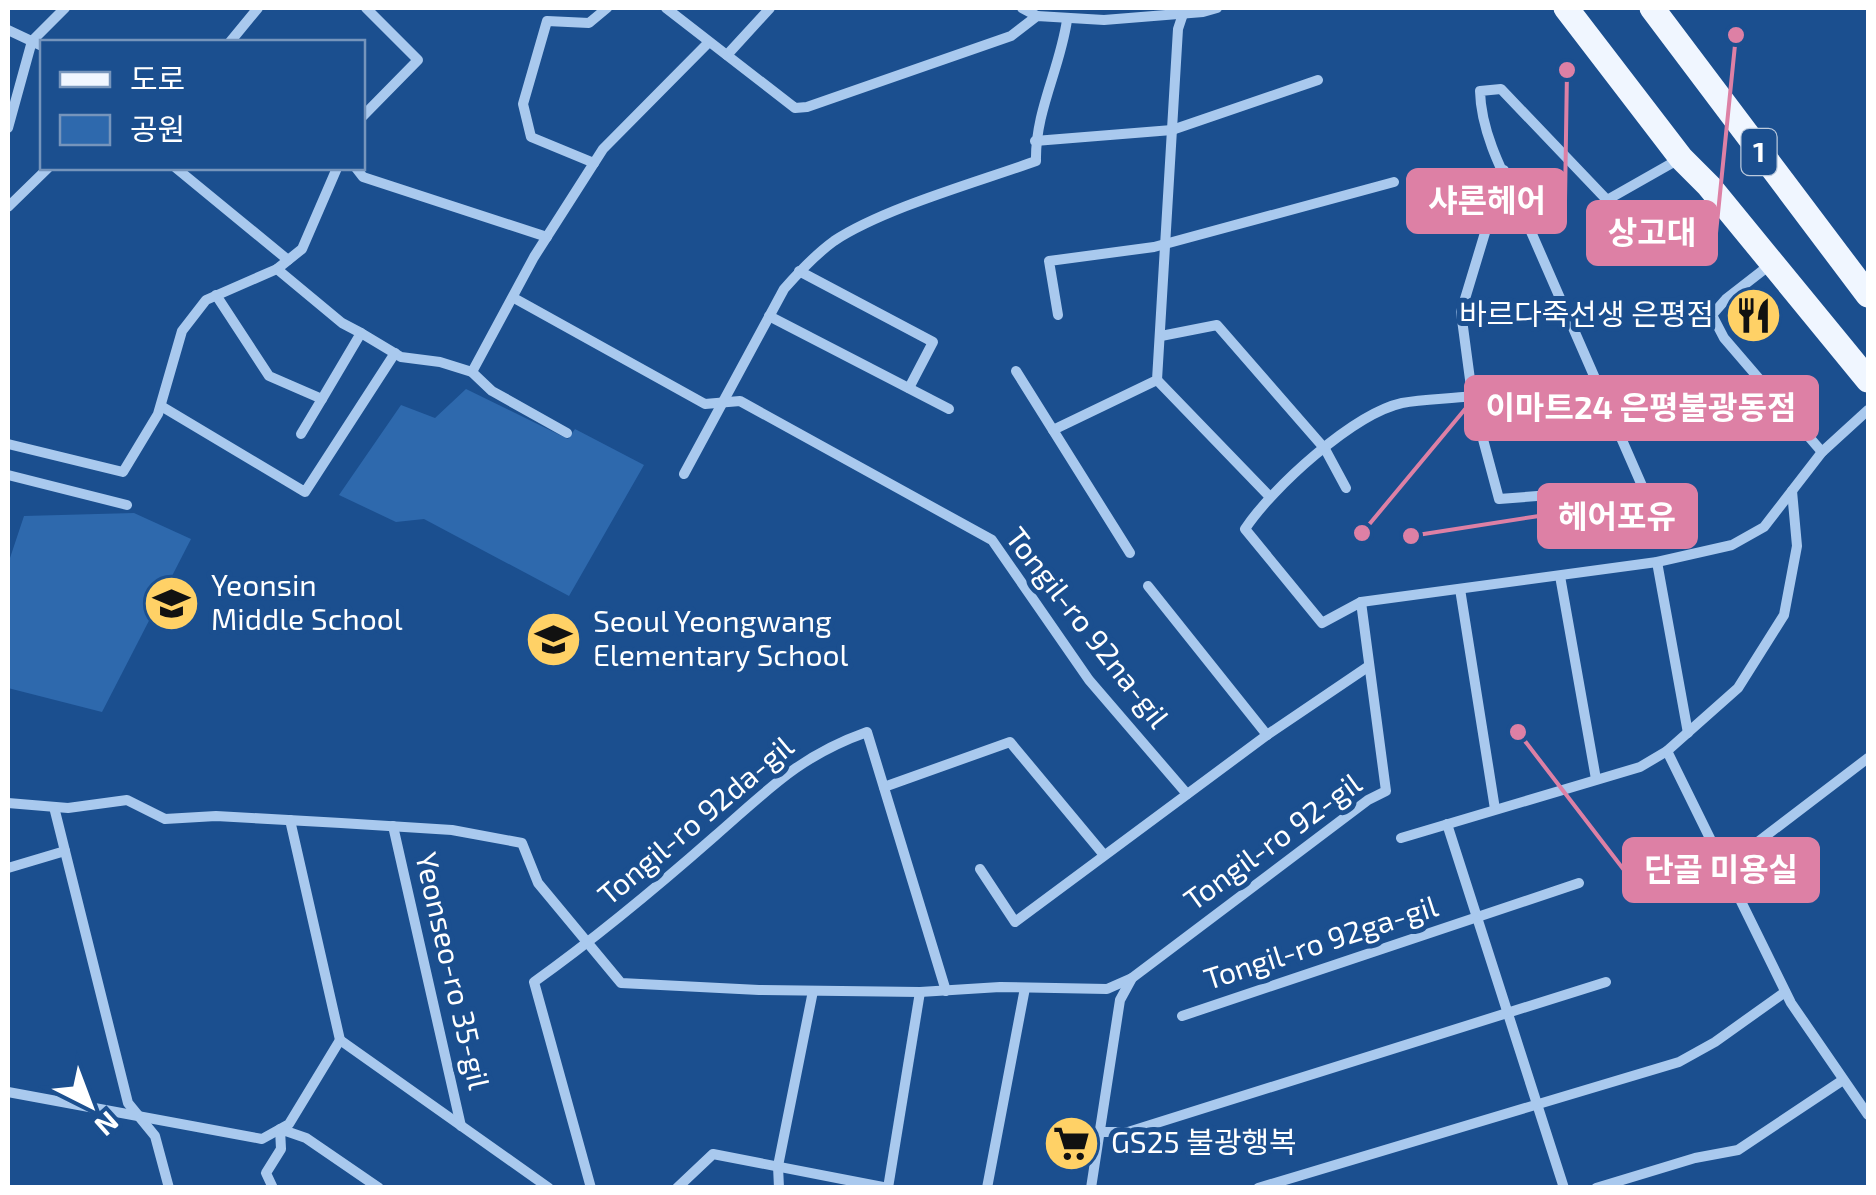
<svg xmlns="http://www.w3.org/2000/svg" width="1876" height="1195" font-family="'Exo 2','Noto Sans KR',sans-serif">
	<rect width="100%" height="100%" fill="#1b4f8f"/>
	<!-- green -->
	<g fill="#2e69ad">
		<polygon points="466,389 568,439 575,429 644,465 569,596 424,519 396,522 339,495 401,405 435,418"/>
		<polygon points="134,513 191,539 102,712 8,688 8,564 24,516"/>
	</g>
	<g fill="none" stroke-linecap="round" stroke-linejoin="round">
		<!-- street -->
		<g stroke="#a9c9ee" stroke-width="10">
			<polyline points="666,8 795,108 807,107 1011,36 1037,16 1104,20 1203,12 1217,8"/>
			<polyline points="1022,8 1037,16"/>
			<polyline points="8,30 42,46"/>
			<polyline points="230,42 258,8"/>
			<polyline points="727,55 770,8"/>
			<polyline points="362,117 418,60 366,8"/>
			<polyline points="8,128 32,41 65,8"/>
			<polyline points="1035,141 1172,130 1318,80"/>
			<polyline points="594,163 531,137 523,104 547,21 589,23 607,8"/>
			<polyline points="176,168 288,260"/>
			<polyline points="356,168 363,177 547,237"/>
			<path d="M1504 170 1461 312 1473 402 1499 499 1643 488C1606 403 1569 318 1532 234 1512 189 1481 140 1480 91L1501 89 1607 200 1681 158"/>
			<polyline points="8,207 48,168"/>
			<polyline points="1771,264 1726,299 1712,315 1724,338 1822,452"/>
			<polyline points="799,271 933,342 909,388"/>
			<polyline points="216,295 269,376 322,399 361,333 342,323 277,269"/>
			<polyline points="514,298 705,404 740,401 992,540 1089,680 1187,794"/>
			<polyline points="1058,315 1049,261 1154,247 1394,182"/>
			<polyline points="769,316 949,409"/>
			<polyline points="361,333 401,357 440,362 472,372 492,391 567,433"/>
			<polyline points="1161,336 1217,325 1325,449 1346,488"/>
			<polyline points="1016,371 1130,553"/>
			<polyline points="472,372 534,257 603,149 708,43"/>
			<polyline points="1157,380 1270,497"/>
			<path d="M1472 396C1449 399 1424 399 1402 403 1353 414 1272 488 1245 529L1322 623 1361 602 1657 562 1732 545 1764 527 1822 452 1868 410"/>
			<polyline points="161,406 305,492 395,353"/>
			<polyline points="1053,430 1157,380 1178,29 1185,8"/>
			<polyline points="301,434 322,399"/>
			<polyline points="8,444 123,472 158,414 182,331 206,300 277,269 302,249 337,168"/>
			<path d="M684 474 784 289C799 272 816 254 834 241 884 208 978 182 1036 161 1035 111 1060 69 1067 20"/>
			<polyline points="8,475 127,505"/>
			<polyline points="1657,562 1688,733"/>
			<polyline points="1560,576 1596,779"/>
			<polyline points="1148,586 1267,735"/>
			<polyline points="1460,589 1495,809"/>
			<polyline points="1667,751 1791,1003 1868,1115"/>
			<polyline points="884,787 1010,742 1104,855"/>
			<polyline points="8,803 68,808 127,800 165,819 216,816 341,823 452,830 522,843 538,883 621,983 759,990 920,992 1000,987 1107,989 1132,978"/>
			<polyline points="54,807 128,1103 155,1136 169,1188"/>
			<polyline points="290,820 340,1040"/>
			<polyline points="1447,824 1564,1188"/>
			<polyline points="393,826 461,1126"/>
			<polyline points="1401,838 1640,767 1667,751 1738,688 1784,615 1797,546 1792,491"/>
			<polyline points="1725,867 1868,758"/>
			<polyline points="8,868 65,851"/>
			<polyline points="980,869 1015,922 1267,735 1369,666"/>
			<polyline points="1182,1016 1579,883"/>
			<polyline points="340,1040 549,1188"/>
			<polyline points="8,1092 262,1139 289,1124 340,1040"/>
			<polyline points="1100,1132 1128,1132 1606,982"/>
			<polyline points="273,1188 266,1173 281,1149 280,1129 306,1138 379,1188"/>
			<path d="M591 1188 534 982C597 937 657 887 715 836 768 790 799 756 867 732L946 991"/>
			<polyline points="677,1188 713,1154 888,1188"/>
			<polyline points="779,1188 778,1166 813,991"/>
			<polyline points="888,1188 920,992"/>
			<polyline points="987,1188 1025,988"/>
			<polyline points="1091,1188 1120,1000 1132,978 1368,800 1386,791 1361,602"/>
			<polyline points="1258,1188 1679,1062 1715,1042 1785,992"/>
			<polyline points="1596,1188 1695,1158 1738,1150 1843,1080"/>
		</g>
		<!-- primary -->
		<g stroke="#f0f6ff" stroke-width="25">
			<polyline points="1566,8 1681,158 1709,186 1868,380"/>
			<polyline points="1652,8 1868,295"/>
		</g>
	</g>
	<!-- icons -->
	<defs>
		<symbol id="restaurant-disc" viewBox="-11 -11 22 22"><circle r="9.5" fill="#ffd166" stroke="#1b4f8f"/><path d="M-5-6h1v4h1v-4h1v4h1v-4h1v5L-1.5 .5V6h-2V.5L-5-1ZM5-6V6H3V1.5H1.5Q1.5-4 5-6Z" fill="#111"/></symbol>
		<symbol id="school-disc" viewBox="-11 -11 22 22"><circle r="9.5" fill="#ffd166" stroke="#1b4f8f"/><path d="M0-5L7-2L0 1L-7-2ZM-4 1L0 2.5L4 1V4Q0 6-4 4Z" fill="#111"/></symbol>
		<symbol id="supermarket-disc" viewBox="-11 -11 22 22"><circle r="9.5" fill="#ffd166" stroke="#1b4f8f"/><path d="M-6-5.5h2.5l.6 2H6L4.5 2H-2.5L-4.4-4H-6ZM-1.5 3.2a1.3 1.3 0 1 0 .1 0ZM3 3.2a1.3 1.3 0 1 0 .1 0Z" fill="#111"/></symbol>
	</defs>
	<g fill-rule="evenodd">
		<use href="#restaurant-disc" x="1722" y="284" width="63" height="63"/>
		<use href="#school-disc" x="140" y="572" width="63" height="63"/>
		<use href="#school-disc" x="522" y="608" width="63" height="63"/>
		<use href="#supermarket-disc" x="1040" y="1112" width="63" height="63"/>
	</g>
	<g text-anchor="middle" stroke-width="10" stroke-linejoin="round" paint-order="stroke">
		<!-- shield labels -->
		<rect fill="#1b4f8f" stroke="#bbcadd" stroke-width="2.5" x="1741.5" y="129" width="35" height="46" rx="8"/>
		<g font-size="28" font-weight="bold" fill="#fff">
			<text x="1759" y="162">1</text>
		</g>
		<!-- poi labels -->
		<g font-size="30" fill="#fff" stroke="#1b4f8f" text-anchor="start">
			<text x="1714" y="325" text-anchor="end">바르다죽선생 은평점</text>
			<text x="211" y="596">Yeonsin<tspan x="211" dy="34">Middle School</tspan></text>
			<text x="593" y="632">Seoul Yeongwang<tspan x="593" dy="34">Elementary School</tspan></text>
			<text x="1111" y="1153">GS25 불광행복</text>
		</g>
		<!-- street labels -->
		<g font-size="30" fill="#fff" stroke="#1b4f8f">
			<text transform="translate(1087 628) rotate(52)" y="10">Tongil-ro 92na-gil</text>
			<text transform="translate(696 821) rotate(-40)" y="10">Tongil-ro 92da-gil</text>
			<text transform="translate(1273 842) rotate(-36)" y="10">Tongil-ro 92-gil</text>
			<text transform="translate(1321 943) rotate(-18)" y="10">Tongil-ro 92ga-gil</text>
			<text transform="translate(452 971) rotate(77)" y="10">Yeonseo-ro 35-gil</text>
		</g>
	</g>
	<!-- callouts -->
	<path fill="none" stroke="#dd80a5" stroke-width="4" d="M1567 70L1565 201M1736 35L1716 233M1362 533L1466 408M1411 536L1539 516M1518 732L1624 870"/>
	<g fill="#dd80a5" stroke="#1b4f8f" stroke-width="4">
		<circle cx="1567" cy="70" r="10"/>
		<circle cx="1736" cy="35" r="10"/>
		<circle cx="1362" cy="533" r="10"/>
		<circle cx="1411" cy="536" r="10"/>
		<circle cx="1518" cy="732" r="10"/>
	</g>
	<g fill="#dd80a5" stroke="#dd80a5" stroke-width="4">
		<rect x="1408" y="170" width="157" height="62" rx="10"/>
		<rect x="1588" y="202" width="128" height="62" rx="10"/>
		<rect x="1466" y="377" width="351" height="62" rx="10"/>
		<rect x="1539" y="485" width="157" height="62" rx="10"/>
		<rect x="1624" y="839" width="194" height="62" rx="10"/>
	</g>
	<g font-size="32" text-anchor="middle" font-weight="bold" fill="#fff">
		<text x="1487" y="212">샤론헤어</text>
		<text x="1652" y="244">상고대</text>
		<text x="1641" y="419">이마트24 은평불광동점</text>
		<text x="1617" y="528">헤어포유</text>
		<text x="1721" y="881">단골 미용실</text>
	</g>
	<!-- border -->
	<rect width="1876" height="1195" fill="none" stroke="#ffffff" stroke-width="20"/>
	<!-- legend -->
	<rect x="40" y="40" width="325" height="130" fill="#1b4f8f" stroke="#7695bc" stroke-width="2.5"/>
	<rect x="60" y="72" width="50" height="15" fill="#f0f6ff" stroke="#7695bc" stroke-width="2.5"/>
	<text x="130" y="90" font-size="30" fill="#ffffff">도로</text>
	<rect x="60" y="115" width="50" height="30" fill="#2e69ad" stroke="#7695bc" stroke-width="2.5"/>
	<text x="130" y="140" font-size="30" fill="#ffffff">공원</text>
	<!-- north arrow -->
	<g transform="translate(90 1105) rotate(138)" stroke="#1b4f8f" stroke-width="8" paint-order="stroke">
	<path d="M0-8L18 38L0 25L-18 38Z" fill="#ffffff"/>
	<text y="-15" font-size="28" font-weight="bold" text-anchor="middle" fill="#ffffff">N</text>
	</g>
</svg>
